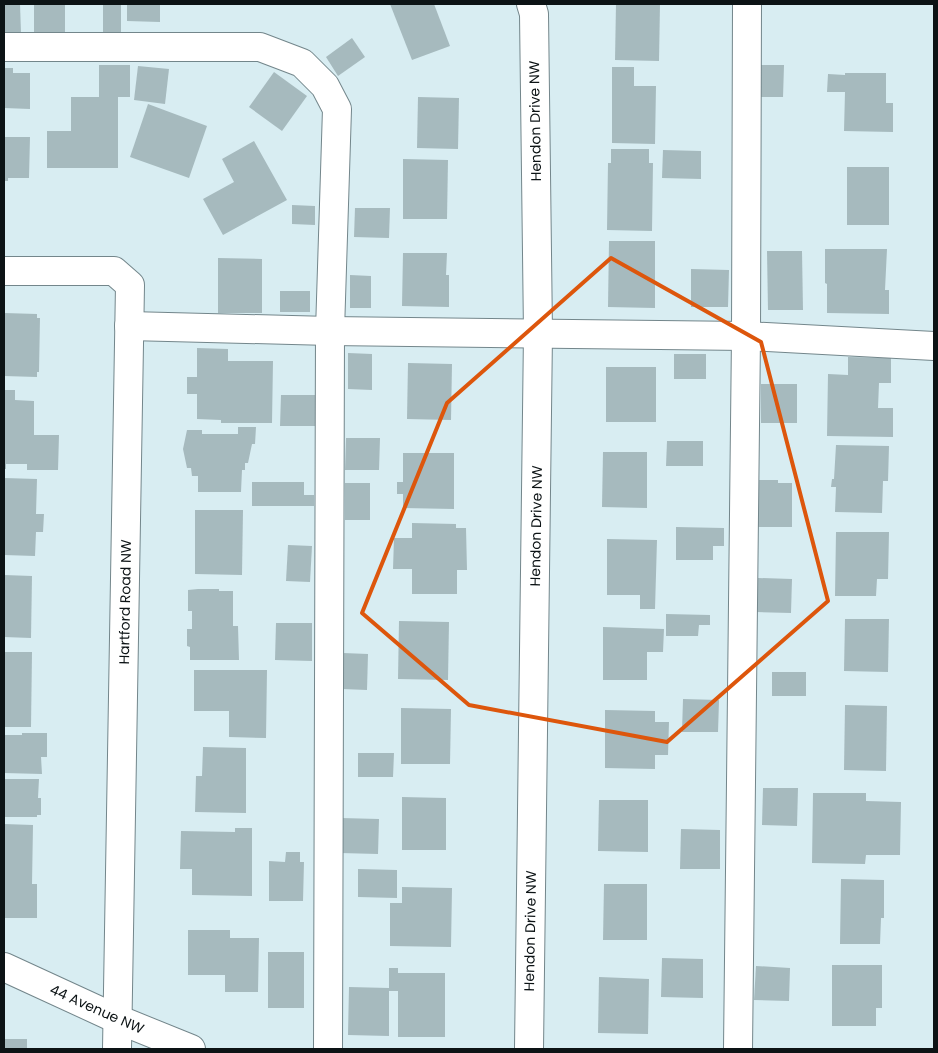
<svg xmlns="http://www.w3.org/2000/svg" width="938" height="1053" font-family="Poppins,sans-serif">
	<rect width="100%" height="100%" fill="#d8edf2"/>
	<!-- building -->
	<g fill="#a6babe">
		<polygon points="4,4 20,4 21,33 4,33"/>
		<rect x="34" y="4" width="31" height="29"/>
		<polygon points="103,4 121,4 121,32 103,33"/>
		<polygon points="127,4 160,4 160,22 127,21"/>
		<polygon points="390,4 434,4 450,46 412,60"/>
		<polygon points="616,4 660,4 659,61 615,60"/>
		<polygon points="352,38 365,57 338,76 326,57"/>
		<polygon points="99,65 130,65 130,97 118,97 118,168 47,168 47,131 71,131 71,97 99,97"/>
		<polygon points="761,65 784,65 783,97 761,97"/>
		<polygon points="138,66 169,69 165,104 134,100"/>
		<polygon points="612,67 634,67 634,86 656,86 655,144 612,143"/>
		<polygon points="4,68 13,68 13,73 30,73 30,109 4,108"/>
		<polygon points="274,72 307,96 282,131 249,107"/>
		<polygon points="845,73 886,73 886,103 893,103 893,132 844,131 845,92 827,92 828,74 845,75"/>
		<polygon points="418,97 459,98 458,149 417,148"/>
		<polygon points="148,104 207,126 189,178 130,157"/>
		<polygon points="4,137 30,137 29,178 8,178 8,181 4,181"/>
		<polygon points="254,141 287,200 223,235 203,199 234,182 222,159"/>
		<polygon points="611,149 649,149 649,163 653,163 652,231 607,230 608,163 611,163"/>
		<polygon points="663,150 701,151 701,179 662,178"/>
		<polygon points="403,159 448,160 447,219 403,219"/>
		<rect x="847" y="167" width="42" height="58"/>
		<polygon points="292,205 315,206 315,225 292,224"/>
		<polygon points="355,208 390,208 389,238 354,237"/>
		<polygon points="609,241 655,241 655,308 608,307"/>
		<polygon points="825,249 887,249 885,290 889,290 889,314 827,313 827,284 825,283"/>
		<polygon points="767,251 802,251 803,310 768,310"/>
		<polygon points="403,253 447,253 446,275 449,275 449,307 402,306"/>
		<polygon points="218,258 262,259 262,313 218,313"/>
		<polygon points="691,269 729,270 728,307 691,307"/>
		<polygon points="350,275 371,276 371,308 350,308"/>
		<rect x="280" y="291" width="30" height="21"/>
		<polygon points="4,313 37,314 37,318 40,318 39,372 37,372 37,377 4,376"/>
		<polygon points="197,348 228,349 228,361 273,361 272,423 221,423 221,420 197,419 197,394 187,394 187,377 197,377"/>
		<polygon points="348,353 372,354 372,390 348,389"/>
		<rect x="674" y="354" width="32" height="25"/>
		<polygon points="848,357 891,358 891,383 879,383 878,408 893,408 893,437 827,436 828,374 848,375"/>
		<polygon points="408,363 452,364 451,420 407,419"/>
		<rect x="606" y="367" width="50" height="55"/>
		<rect x="761" y="384" width="36" height="39"/>
		<polygon points="4,390 15,390 15,400 34,401 34,435 59,435 58,470 27,470 27,464 6,464 6,469 4,469"/>
		<polygon points="281,395 315,395 315,426 280,426"/>
		<polygon points="238,427 256,427 255,444 252,444 248,463 245,463 245,470 242,470 241,492 198,492 198,476 192,476 191,468 187,468 183,449 187,430 202,430 202,434 238,434"/>
		<polygon points="346,438 380,438 379,470 345,470"/>
		<polygon points="667,441 703,441 703,466 666,466"/>
		<polygon points="836,445 889,446 888,481 883,481 882,513 835,512 836,487 831,487 832,479 834,479"/>
		<polygon points="603,452 647,452 647,508 602,507"/>
		<polygon points="403,453 454,453 454,509 403,508 403,494 397,494 397,482 403,482"/>
		<polygon points="4,478 37,479 36,514 44,514 43,532 36,532 35,556 4,555"/>
		<polygon points="757,480 778,480 778,483 792,483 792,527 757,527"/>
		<polygon points="252,482 304,482 304,495 314,495 314,506 252,506"/>
		<rect x="345" y="483" width="25" height="37"/>
		<polygon points="195,510 243,510 242,575 195,574"/>
		<polygon points="412,523 456,524 456,528 466,528 467,570 457,570 457,594 412,594 412,569 393,569 394,538 412,538"/>
		<polygon points="676,527 724,528 724,546 713,546 713,560 676,560"/>
		<polygon points="836,532 889,532 888,579 877,579 876,596 835,596"/>
		<polygon points="607,539 657,540 655,609 640,609 640,595 607,595"/>
		<polygon points="288,545 312,546 310,582 286,581"/>
		<polygon points="4,575 32,576 31,638 4,637"/>
		<polygon points="758,578 792,579 791,613 756,612"/>
		<polygon points="198,589 219,589 219,591 233,591 233,626 238,626 239,660 190,660 190,647 187,646 187,629 192,629 192,611 188,611 188,590"/>
		<polygon points="666,614 710,615 710,625 699,625 698,636 666,636"/>
		<polygon points="845,619 889,619 888,672 844,671"/>
		<polygon points="399,621 449,622 448,680 398,679"/>
		<polygon points="276,623 312,623 312,661 275,660"/>
		<polygon points="603,627 664,629 663,652 647,652 647,680 603,680"/>
		<polygon points="4,652 32,652 31,727 4,727"/>
		<polygon points="343,653 368,654 367,690 342,689"/>
		<polygon points="194,670 267,670 266,738 229,737 229,711 194,711"/>
		<rect x="772" y="672" width="34" height="24"/>
		<polygon points="683,699 719,700 718,732 682,732"/>
		<polygon points="845,705 887,706 886,771 844,770"/>
		<polygon points="401,708 451,709 450,764 401,764"/>
		<polygon points="605,710 655,711 655,722 669,722 668,755 655,755 655,769 605,768"/>
		<polygon points="22,733 47,733 47,757 41,757 42,774 4,773 4,735 22,735"/>
		<polygon points="203,747 246,748 246,813 195,812 196,776 202,776"/>
		<polygon points="358,753 394,753 393,777 358,777"/>
		<polygon points="4,779 39,779 38,798 41,798 41,815 37,815 37,817 4,817"/>
		<polygon points="763,788 798,788 797,826 762,825"/>
		<polygon points="813,793 866,793 866,801 901,802 900,855 866,855 865,864 812,863"/>
		<polygon points="402,797 446,798 446,850 402,850"/>
		<polygon points="599,800 648,800 648,852 598,851"/>
		<polygon points="341,818 379,819 378,854 340,853"/>
		<polygon points="4,824 33,825 32,884 37,884 37,918 4,918"/>
		<polygon points="235,828 252,828 252,896 192,895 192,869 180,869 181,831 235,832"/>
		<polygon points="681,829 720,830 720,869 680,869"/>
		<polygon points="286,852 300,852 300,862 304,862 303,901 269,901 269,861 285,862"/>
		<polygon points="358,869 397,870 397,898 358,897"/>
		<polygon points="841,879 884,880 884,918 881,918 880,944 840,944"/>
		<polygon points="604,884 647,884 647,940 603,940"/>
		<polygon points="402,887 452,888 451,947 390,946 390,903 402,903"/>
		<polygon points="188,930 230,930 230,938 259,938 258,992 225,992 225,975 188,975"/>
		<rect x="268" y="952" width="36" height="56"/>
		<polygon points="662,958 703,959 703,998 661,997"/>
		<polygon points="832,965 882,965 882,1008 876,1008 876,1026 832,1026"/>
		<polygon points="756,966 790,968 789,1001 754,1000"/>
		<polygon points="389,968 398,968 398,973 445,973 445,1037 398,1037 398,991 389,991 389,1036 348,1035 349,987 389,988"/>
		<polygon points="599,977 649,979 648,1034 598,1033"/>
		<rect x="4" y="1039" width="23" height="10"/>
	</g>
	<g fill="none" stroke-linecap="round" stroke-linejoin="round">
		<defs>
			<g id="minor">
				<polyline points="4,47 260,47 302,63 325,86 337,109 330,331 328,1049"/>
				<polyline points="4,271 114,271 130,285 117,1049"/>
				<polyline points="129,326 330,331 746,336 934,346"/>
				<polyline points="4,967 117,1019 191,1049"/>
				<polyline points="529,1049 538,333 534,14 531,4"/>
				<polyline points="738,1049 746,336 747,4"/>
			</g>
		</defs>
		<!-- minor casing -->
		<use href="#minor" stroke="#73868b" stroke-width="30"/>
		<!-- minor -->
		<use href="#minor" stroke="#fff" stroke-width="28"/>
	</g>
	<!-- marked area -->
	<path fill="none" stroke="#dd560c" stroke-width="4" stroke-linejoin="round" d="M611 258 761 342 828 601 667 742 469 705 362 613 447 403Z"/>
	<g text-anchor="middle" stroke-width="4.5" stroke-linejoin="round" paint-order="stroke">
		<!-- street labels -->
		<g font-size="14" fill="#0c1315" stroke="#fff">
			<text transform="translate(535 121) rotate(-91)" y="5">Hendon Drive NW</text>
			<text transform="translate(536 526) rotate(-89)" y="5">Hendon Drive NW</text>
			<text transform="translate(125 602) rotate(-89)" y="5">Hartford Road NW</text>
			<text transform="translate(530 931) rotate(-89)" y="5">Hendon Drive NW</text>
			<text transform="translate(97 1009) rotate(24)" y="5">44 Avenue NW</text>
		</g>
	</g>
	<!-- border -->
	<rect width="938" height="1053" fill="none" stroke="#0c1315" stroke-width="10"/>
</svg>
